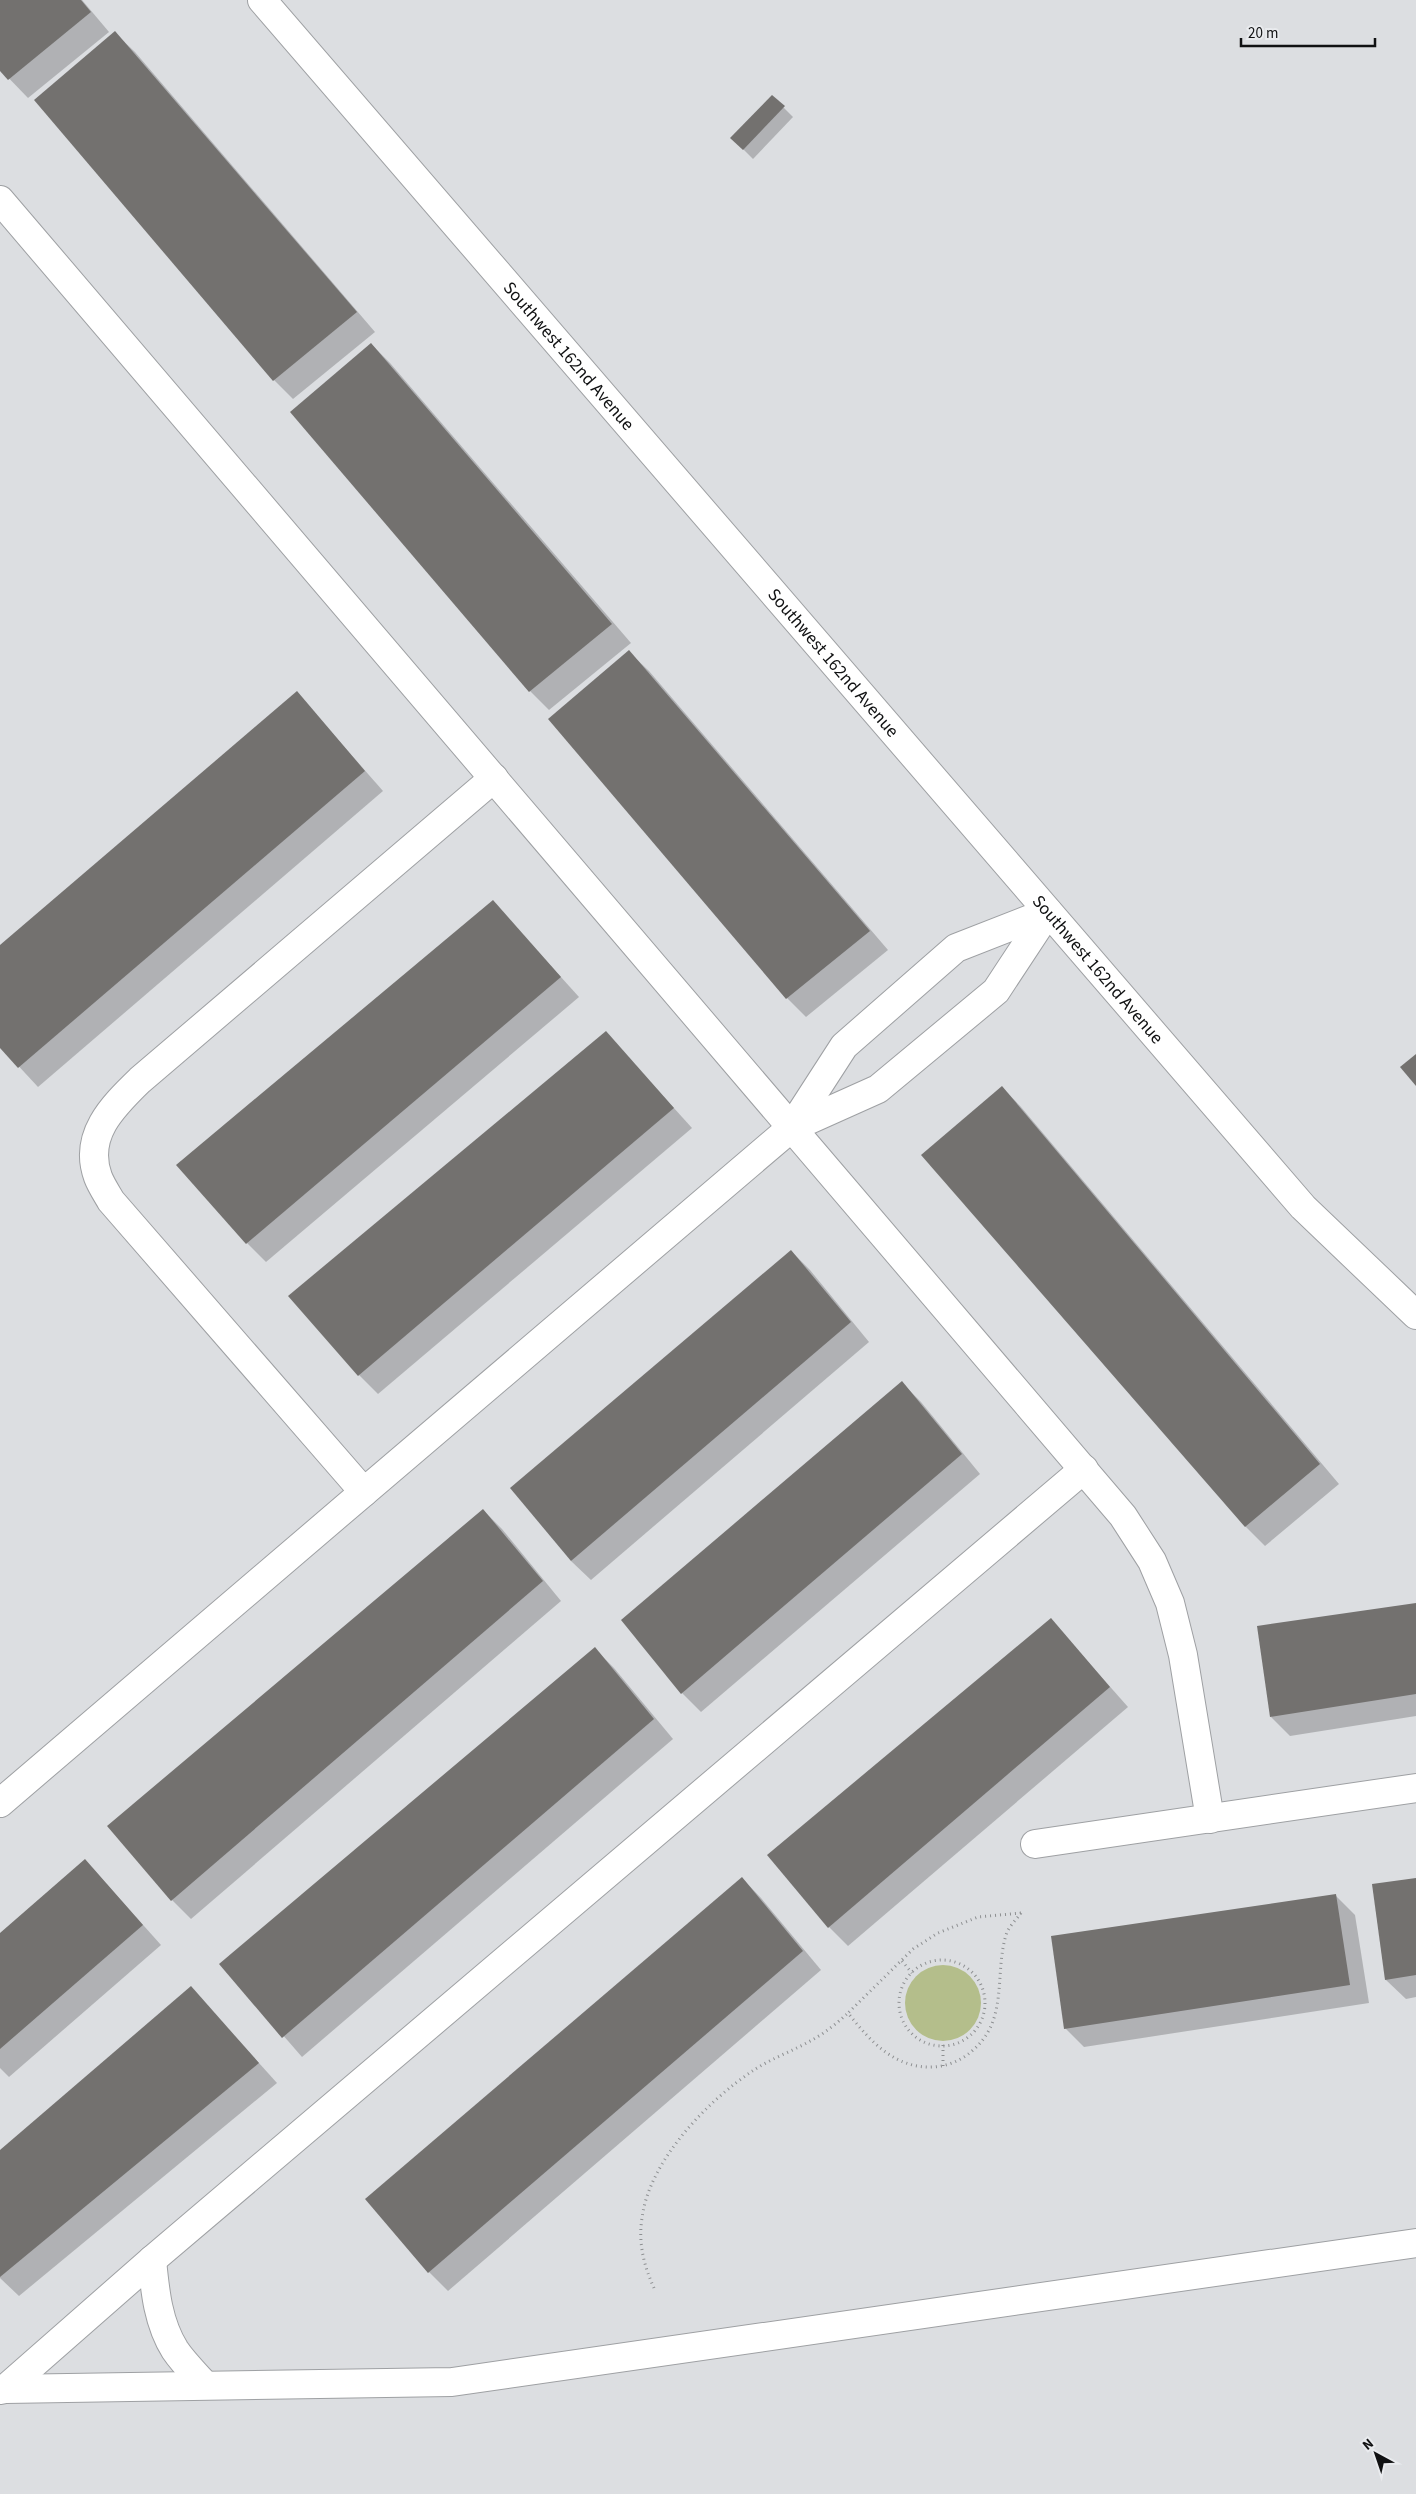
<svg xmlns="http://www.w3.org/2000/svg" width="1416" height="2494" font-family="'Source Sans 3',sans-serif">
	<rect width="100%" height="100%" fill="#dcdee1"/>
	<!-- green -->
	<circle fill="#b4be8b" cx="943" cy="2003" r="38"/>
	<!-- shadow -->
	<g fill="#0003">
		<polygon points="0,0 82,0 109,32 28,98 0,69"/>
		<polygon points="115,33 135,52 375,332 293,399 274,380"/>
		<polygon points="772,96 793,117 753,159 732,138"/>
		<polygon points="371,344 390,363 631,643 549,710 530,691"/>
		<polygon points="629,652 649,671 888,950 806,1017 787,998 550,719"/>
		<polygon points="297,693 383,791 38,1087 0,1046 0,946"/>
		<polygon points="493,902 579,997 266,1262 247,1243"/>
		<polygon points="606,1033 692,1128 378,1394 359,1375"/>
		<polygon points="1002,1087 1021,1107 1339,1484 1265,1546 1246,1527 923,1155"/>
		<polygon points="791,1251 810,1270 869,1342 591,1580 571,1561"/>
		<polygon points="902,1383 921,1402 980,1474 701,1712 682,1693"/>
		<polygon points="483,1510 502,1529 561,1601 191,1919 172,1900"/>
		<polygon points="1416,1604 1416,1716 1290,1736 1271,1717"/>
		<polygon points="1051,1620 1128,1707 848,1946 829,1927"/>
		<polygon points="595,1649 614,1668 673,1739 302,2057 221,1964"/>
		<polygon points="85,1860 161,1945 9,2077 0,2068 0,1935"/>
		<polygon points="742,1878 761,1898 821,1970 448,2291 429,2272"/>
		<polygon points="1416,1879 1416,1997 1406,1999 1386,1980"/>
		<polygon points="1336,1896 1355,1915 1369,2003 1084,2047 1065,2028"/>
		<polygon points="191,1988 277,2083 19,2296 0,2278 0,2151"/>
	</g>
	<!-- building -->
	<g fill="#73716f">
		<polygon points="0,0 81,0 91,12 8,80 0,71"/>
		<polygon points="115,31 357,312 273,381 34,100"/>
		<polygon points="772,95 785,106 743,150 730,138"/>
		<polygon points="371,343 612,624 529,692 290,412"/>
		<polygon points="629,650 870,931 786,999 548,719"/>
		<polygon points="297,691 365,771 18,1068 0,1048 0,945"/>
		<polygon points="493,900 561,977 246,1244 176,1165"/>
		<polygon points="606,1031 674,1108 358,1376 288,1296"/>
		<polygon points="1416,1054 1416,1086 1400,1067"/>
		<polygon points="1002,1086 1320,1464 1245,1527 921,1155"/>
		<polygon points="791,1250 851,1322 571,1561 510,1488"/>
		<polygon points="902,1381 962,1454 681,1694 621,1620"/>
		<polygon points="483,1509 543,1581 171,1901 107,1826"/>
		<polygon points="1416,1603 1416,1694 1270,1717 1257,1626"/>
		<polygon points="1051,1618 1110,1687 828,1928 767,1855"/>
		<polygon points="595,1647 654,1719 282,2038 219,1964"/>
		<polygon points="85,1859 143,1925 0,2049 0,1933"/>
		<polygon points="742,1877 803,1951 428,2273 365,2199"/>
		<polygon points="1416,1878 1416,1975 1385,1980 1372,1884"/>
		<polygon points="1336,1894 1350,1985 1064,2029 1051,1936"/>
		<polygon points="191,1986 259,2063 0,2277 0,2150"/>
	</g>
	<g fill="none" stroke-linecap="round" stroke-linejoin="round">
		<defs>
			<g id="street">
				<polyline points="0,200 1123,1516 1152,1561 1170,1603 1183,1655 1210,1819"/>
				<path d="M494 778 140 1080C112 1107 83 1136 98 1177 101 1185 107 1194 111 1201L364 1492 791 1128 878 1089 996 991 1048 912"/>
				<polyline points="791,1128 844,1046 956,948 1048,912"/>
				<polyline points="0,1803 364,1492"/>
				<polyline points="1035,1844 1416,1788"/>
				<path d="M152 2260C155 2291 158 2323 175 2350 183 2362 195 2374 205 2385"/>
				<polyline points="5,2389 452,2382 1416,2243"/>
				<polyline points="0,2390 5,2389 152,2260 1084,1469"/>
			</g>
			<g id="secondary">
				<path id="s1" d="M262 0 1303 1207 1416 1315"/>
			</g>
		</defs>
		<!-- street casing -->
		<use href="#street" stroke="#9ea0a3" stroke-width="30"/>
		<!-- secondary casing -->
		<use href="#secondary" stroke="#9ea0a3" stroke-width="30"/>
		<!-- path -->
		<g stroke="#8e9092" stroke-width="3" stroke-dasharray="1 4" stroke-linecap="butt">
			<path d="M1021 1913C1016 1920 1009 1926 1006 1935 994 1975 1009 2020 972 2051 962 2060 948 2066 934 2067 895 2069 871 2042 848 2013L913 1949 938 1933 978 1917Z"/>
			<circle cx="942" cy="2003" r="43"/>
			<polyline points="902,1961 912,1973"/>
			<polyline points="943,2045 943,2066"/>
			<path d="M654 2288C644 2266 638 2243 642 2218 649 2161 708 2100 754 2070 772 2058 793 2051 812 2040 825 2033 837 2023 848 2013"/>
		</g>
		<!-- street -->
		<use href="#street" stroke="#fff" stroke-width="28"/>
		<!-- secondary -->
		<use href="#secondary" stroke="#fff" stroke-width="28"/>
	</g>
	<g text-anchor="middle" stroke-width="5" stroke-linejoin="round" paint-order="stroke">
		<!-- street labels -->
		<g font-size="18" fill="#101112" stroke="#e9ebee">
			<text dy="6" stroke="none"><textPath href="#s1" startOffset="470">Southwest 162nd Avenue</textPath></text>
			<text dy="6" stroke="none"><textPath href="#s1" startOffset="875">Southwest 162nd Avenue</textPath></text>
			<text dy="6" stroke="none"><textPath href="#s1" startOffset="1280">Southwest 162nd Avenue</textPath></text>
		</g>
	</g>
	<!-- north arrow -->
	<g transform="translate(1376 2454) rotate(320)" stroke="#e9ebee" stroke-width="4" paint-order="stroke">
	<path d="M0-4L9 19L0 12L-9 19Z" fill="#101112"/>
	<text y="-8" font-size="14" font-weight="bold" text-anchor="middle" fill="#101112">N</text>
	</g>
	<!-- scale -->
	<path d="M1241 38v8h134v-8" fill="none" stroke="#101112" stroke-width="2.5"/>
	<text x="1248" y="38" font-size="15" fill="#101112" stroke="#e9ebee" stroke-width="4" paint-order="stroke">20 m</text>
</svg>
